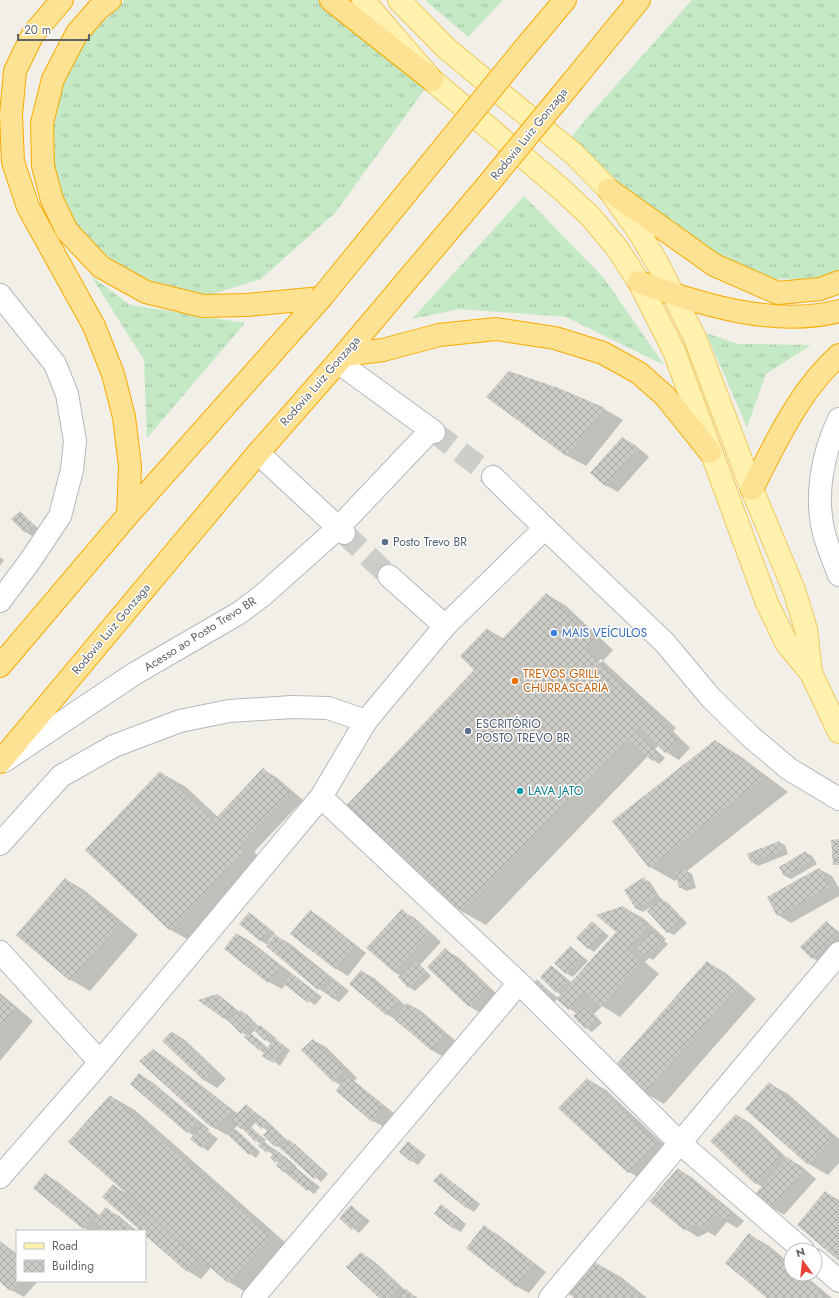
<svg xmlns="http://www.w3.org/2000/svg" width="839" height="1298" font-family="Jost,sans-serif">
	<defs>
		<pattern id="grass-tufts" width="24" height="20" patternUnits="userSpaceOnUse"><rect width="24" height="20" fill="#c5e8c5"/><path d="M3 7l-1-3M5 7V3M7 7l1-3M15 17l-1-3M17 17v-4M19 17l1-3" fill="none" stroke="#a3c0a4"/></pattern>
		<pattern id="building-cross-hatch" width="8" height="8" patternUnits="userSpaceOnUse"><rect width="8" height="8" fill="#cccac5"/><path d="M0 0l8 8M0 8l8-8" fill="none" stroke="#a9a8a4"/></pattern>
	</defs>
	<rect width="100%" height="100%" fill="#f1efe8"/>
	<!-- grass -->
	<g fill="url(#grass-tufts)">
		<polygon points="125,0 323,0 427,86 335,213 261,279 200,298 130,273 68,225 48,167 56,100 85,40"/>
		<polygon points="425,0 503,0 468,37"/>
		<polygon points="692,0 839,0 839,270 821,280 772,279 693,264 567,142 593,111"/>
		<polygon points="524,196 603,277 664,365 566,317 460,309 412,319"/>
		<polygon points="91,276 130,305 245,323 147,438 144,360"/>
		<polygon points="706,333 738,344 811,345 766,374 747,427"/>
	</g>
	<!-- shadow -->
	<g fill="#0003" fill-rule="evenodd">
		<polygon points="561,390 604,409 623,420 586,466 566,455"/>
		<polygon points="622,438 635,445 649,457 618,492 605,485"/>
		<polygon points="20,512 39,529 32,536 26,532"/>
		<polygon points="0,557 4,560 0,566"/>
		<path d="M546 594 565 605 613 650 603 661 676 728 673 731 690 748 679 760 666 752 659 745 655 749 665 758 659 764 648 756 486 925 461 911 403 860 475 670 487 629 504 639ZM601 659 603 660 594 670H591Z"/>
		<polygon points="715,741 740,756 788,792 687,871 692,874 696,888 686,891 680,887 678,879 675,881 650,867"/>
		<polygon points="263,770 276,777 303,800 254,852 269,866 194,943 169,929 161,773 186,787 218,817"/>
		<polygon points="779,842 785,845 788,854 758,866 752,862"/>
		<polygon points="806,853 812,856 817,864 791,879 785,876 780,867"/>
		<polygon points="819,869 832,876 839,888 839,896 791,923 778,915 768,898"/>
		<polygon points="65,879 84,890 138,935 90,991 71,980"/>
		<polygon points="644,879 650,882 661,899 668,903 687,923 674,935 668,932 651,907 643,912 637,909 626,890"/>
		<polygon points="623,907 643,918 666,939 664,941 668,944 653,960 649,958 645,962 659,974 620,1017 602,1006 594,1014 602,1023 592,1032 586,1028 575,1016 577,1014 557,999 552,1004 537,981 558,998 561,995 557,992 552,966 572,983 617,932"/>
		<polygon points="310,911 323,919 366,953 348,976 335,968"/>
		<polygon points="402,911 415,918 441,942 420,965 431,976 415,991 409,987 401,976 394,972"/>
		<polygon points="249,913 275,933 268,942 269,943 276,936 289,943 349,991 339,1002 319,989 268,945 260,940"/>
		<polygon points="592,922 609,936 594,952 588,948"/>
		<polygon points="826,922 839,932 839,942 819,962 813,958"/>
		<polygon points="237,934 250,941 322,997 315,1005 286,984 282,989 269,982"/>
		<polygon points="571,947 588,961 573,977 566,973"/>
		<polygon points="445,950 458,957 499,996 482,1014 469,1006"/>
		<polygon points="707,962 726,973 756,999 664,1104 645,1093 615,1067"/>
		<polygon points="361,971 374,978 406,1006 408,1004 421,1011 457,1042 444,1057 431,1050 397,1020 386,1014"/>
		<polygon points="0,993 33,1021 0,1061"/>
		<path d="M217 995 240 1012 247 1014 259 1027 266 1030 277 1039 276 1040 290 1050 280 1066 260 1050 247 1036 224 1018ZM255 1030 271 1044 268 1048 251 1034Z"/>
		<polygon points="172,1032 185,1040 226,1079 217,1088 204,1080"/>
		<polygon points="313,1040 326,1047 357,1078 354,1081 395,1114 386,1128 373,1121 341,1085 333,1081"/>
		<polygon points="153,1050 166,1058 238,1114 246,1105 267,1121 288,1141 295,1144 328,1174 321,1182 282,1148 275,1146 264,1135 268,1131 256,1122 251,1128 266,1140 264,1142 283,1155 297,1167 296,1168 320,1187 314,1194 283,1171 273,1155 238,1125 234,1129 240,1133 260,1152 256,1158 250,1154 228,1134 227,1135 214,1128 140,1061"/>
		<polygon points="139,1074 152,1082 209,1129 208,1131 218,1139 208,1151 191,1139 194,1136 188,1132"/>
		<polygon points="587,1079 606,1090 675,1155 648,1183 629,1172 560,1108"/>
		<polygon points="769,1083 788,1094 839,1139 839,1163 828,1175 809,1164 746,1109"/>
		<polygon points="110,1096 135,1110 295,1251 254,1297 229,1282 211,1267 201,1279 188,1271 145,1234 145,1231 142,1231 113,1186 126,1193"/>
		<polygon points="737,1115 750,1123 788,1159 801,1166 816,1179 784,1215 771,1207 756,1194 763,1187 755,1183"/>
		<polygon points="408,1142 426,1155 418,1165 412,1161"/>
		<polygon points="678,1169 691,1177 744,1221 737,1228 727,1222 715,1236 708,1232 698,1237 685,1229"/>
		<polygon points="441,1174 480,1204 474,1212 468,1208"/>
		<polygon points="45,1175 58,1182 100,1216 106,1209 119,1216 137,1231 105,1231 102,1228 100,1231 89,1231 84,1228"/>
		<polygon points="826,1193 839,1200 839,1260"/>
		<polygon points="351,1206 370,1221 359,1233 340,1218"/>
		<polygon points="447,1209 466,1224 461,1232 454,1228"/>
		<polygon points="484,1227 497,1234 546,1272 529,1293 516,1286"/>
		<polygon points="750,1235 769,1246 791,1264 791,1274 803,1274 832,1298 769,1298"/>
		<polygon points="0,1241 17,1254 17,1281 38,1281 24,1297 11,1290 0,1281"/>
		<polygon points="361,1253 374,1261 406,1291 418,1298 381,1298"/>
		<polygon points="596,1263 621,1277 647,1298 575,1298"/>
	</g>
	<!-- building -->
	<g fill="url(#building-cross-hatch)">
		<polygon points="509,371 561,389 605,408 566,456 486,397"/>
		<polygon points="622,437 637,449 605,486 590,473"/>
		<polygon points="20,511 34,525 25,533 11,519"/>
		<polygon points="546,593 595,638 585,649 678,740 665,753 639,726 635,731 659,754 652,761 628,738 460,911 344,808 474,670 460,656 487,628 500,641"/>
		<polygon points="715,740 764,777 649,868 612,821"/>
		<polygon points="263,768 290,792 239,846 244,851 169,930 85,850 160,771 213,821"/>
		<polygon points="839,839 839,865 833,865 831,840"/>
		<polygon points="779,841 782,850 751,863 747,854"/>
		<polygon points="806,851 811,861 784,876 779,867"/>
		<polygon points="819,868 830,887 777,916 767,897"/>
		<polygon points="686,869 690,885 679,888 675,872"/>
		<polygon points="644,877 656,897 636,909 624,890"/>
		<polygon points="65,878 119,924 70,981 16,935"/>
		<polygon points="661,898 682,919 667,933 647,911"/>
		<polygon points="623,906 647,927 627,950 640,962 601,1007 584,992 569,1010 556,999 616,932 596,915"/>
		<polygon points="402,909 429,934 394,972 366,948"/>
		<polygon points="310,910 354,945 335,969 290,934"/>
		<polygon points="249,912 270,929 260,941 239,924"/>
		<polygon points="592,921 604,932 588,949 576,938"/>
		<polygon points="826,921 838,933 812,959 800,947"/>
		<polygon points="652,931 663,940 646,957 636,948"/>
		<polygon points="236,933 281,966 268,983 224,949"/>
		<polygon points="275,934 328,978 318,990 266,946"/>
		<polygon points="570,946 582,957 566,974 554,963"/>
		<polygon points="445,948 487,988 469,1007 427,967"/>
		<polygon points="416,961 425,972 408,988 398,977"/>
		<polygon points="707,961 737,987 644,1093 614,1067"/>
		<polygon points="551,965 567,981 556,993 540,977"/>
		<polygon points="361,970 398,1001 386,1015 349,984"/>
		<polygon points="291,974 316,993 308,1003 284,984"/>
		<polygon points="537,979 552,994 546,1001 530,987"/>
		<polygon points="334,980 343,987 333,999 324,991"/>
		<polygon points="217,994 234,1007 224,1019 198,1000"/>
		<polygon points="0,997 15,1009 0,1027"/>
		<polygon points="407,1003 445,1034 431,1050 394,1019"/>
		<polygon points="584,1006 597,1019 585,1029 573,1016"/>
		<polygon points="241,1010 253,1023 241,1034 229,1021"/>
		<polygon points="260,1025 272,1035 265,1041 253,1029"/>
		<polygon points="172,1031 213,1071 204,1081 162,1041"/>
		<polygon points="249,1032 265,1045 260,1051 244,1037"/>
		<polygon points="274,1038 285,1046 273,1063 262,1056"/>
		<polygon points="313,1039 344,1070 333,1082 301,1050"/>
		<polygon points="153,1049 232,1111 213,1128 205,1122 139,1061"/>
		<polygon points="139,1073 197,1121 187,1133 130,1084"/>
		<polygon points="346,1075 383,1106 372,1122 336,1091"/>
		<polygon points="587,1078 657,1143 628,1173 558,1108"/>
		<polygon points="769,1082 832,1138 808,1165 745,1109"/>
		<polygon points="110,1095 270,1236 228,1283 68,1142"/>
		<polygon points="246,1104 256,1113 241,1129 231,1120"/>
		<polygon points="736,1114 781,1156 755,1184 710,1141"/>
		<polygon points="260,1116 268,1122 262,1129 254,1122"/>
		<polygon points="201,1126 213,1135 201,1148 190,1139"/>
		<polygon points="250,1126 261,1136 255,1142 245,1131"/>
		<polygon points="272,1126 283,1137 274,1146 263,1135"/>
		<polygon points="234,1128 255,1148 249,1155 228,1135"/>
		<polygon points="288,1139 322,1170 314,1179 280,1148"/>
		<polygon points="263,1140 271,1148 267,1153 258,1146"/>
		<polygon points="408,1141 420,1151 411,1162 399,1152"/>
		<polygon points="277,1150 283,1156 275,1163 270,1157"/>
		<polygon points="285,1157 292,1163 283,1172 276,1165"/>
		<polygon points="788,1157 804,1171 770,1208 755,1194"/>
		<polygon points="295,1167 314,1183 307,1191 288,1175"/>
		<polygon points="678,1168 731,1213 724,1222 715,1214 702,1229 696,1224 684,1230 649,1201"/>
		<polygon points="45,1173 95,1214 83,1229 33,1188"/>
		<polygon points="441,1173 475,1200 467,1209 433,1181"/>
		<polygon points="113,1184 198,1260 187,1272 145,1235 145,1231 141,1231 102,1197"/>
		<polygon points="825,1191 839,1203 839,1261 797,1225"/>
		<polygon points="441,1204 461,1220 454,1229 434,1214"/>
		<polygon points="351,1205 364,1217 352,1230 339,1218"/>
		<polygon points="106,1207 132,1229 131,1231 104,1231 93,1222"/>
		<polygon points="484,1225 534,1264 516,1287 466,1248"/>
		<polygon points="749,1233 791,1268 791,1274 798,1274 825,1296 824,1298 767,1298 725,1263"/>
		<polygon points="0,1242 17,1257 17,1281 19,1281 10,1291 0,1282"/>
		<polygon points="361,1252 399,1287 389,1298 379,1298 346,1267"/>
		<polygon points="595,1262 642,1298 574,1298 569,1294"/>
		<polygon points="406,1289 417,1298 398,1298"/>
	</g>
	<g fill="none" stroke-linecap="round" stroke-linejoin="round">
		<!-- minor-tunnel -->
		<g stroke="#ccccc8" stroke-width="22" stroke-dasharray="22 11" stroke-linecap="butt">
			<polyline points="434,432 493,477"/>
			<polyline points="344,533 389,576"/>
		</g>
		<defs>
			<g id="minor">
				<polyline points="0,295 55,364 67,394 75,441 72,470 60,516 30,561 0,601"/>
				<polyline points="338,362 434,432"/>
				<path d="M839 419C822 454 814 499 825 537 829 550 834 562 839 575"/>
				<polyline points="258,453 344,533"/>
				<polyline points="493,477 545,528"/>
				<polyline points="389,576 445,626"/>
				<polyline points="4,761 134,674 239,613 263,595 338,528 431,430"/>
				<polyline points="321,797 519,983 680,1143 803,1250"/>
				<polyline points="0,844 61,776 114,746 180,721 229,711 292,707 328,708 366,721"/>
				<polyline points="0,952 100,1062"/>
				<polyline points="0,1177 89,1075 321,797 366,721 445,626 545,528 665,643 711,698 750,736 789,769 839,799"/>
				<polyline points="815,1260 839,1281"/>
				<polyline points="253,1298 519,983"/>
				<polyline points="550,1298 839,953"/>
			</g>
			<g id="major">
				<polyline points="363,0 432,80 560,188 590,216 617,248 639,282 674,351 767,603 787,644 811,673 839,732"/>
				<polyline points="399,0 446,48 575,155 609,190 639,232 659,266 695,338 752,489 794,590 806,629 811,673"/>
			</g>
			<g id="highway">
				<polyline points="62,0 33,34 15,71 11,115 13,162 28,207 94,326 113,374 124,417 130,466 128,515"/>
				<polyline points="110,0 99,8 77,33 53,79 42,123 43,166 52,200 67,231 101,267 146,292 203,306 247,305 321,298"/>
				<polyline points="331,0 432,80"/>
				<polyline points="523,50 565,0"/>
				<polyline points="573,81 639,0"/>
				<polyline points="609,190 714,265 778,293 820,289 839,282"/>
				<path d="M639 282C699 304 775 328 839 311"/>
				<polyline points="344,355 383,350 439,335 496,329 555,338 603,353 639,373 665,396 710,452"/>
				<path d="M752 489C776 442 799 391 839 355"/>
				<polyline points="0,666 128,515 321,298"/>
				<polyline points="0,762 258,453 338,362 489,183"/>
			</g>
		</defs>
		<!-- minor casing -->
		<use href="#minor" stroke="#b5b8bc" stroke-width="24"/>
		<!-- major casing -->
		<use href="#major" stroke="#f2c960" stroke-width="24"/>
		<!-- highway casing -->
		<use href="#highway" stroke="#f9ab00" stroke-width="24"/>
		<!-- minor -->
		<use href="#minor" stroke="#fff" stroke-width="22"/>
		<!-- major -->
		<use href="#major" stroke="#fff2af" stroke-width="22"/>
		<!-- highway -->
		<use href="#highway" stroke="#fde293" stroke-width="22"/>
		<defs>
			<g id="highway-bridge">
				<polyline points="489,183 573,81"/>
				<polyline points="321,298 523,50"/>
			</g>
		</defs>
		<!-- highway-bridge casing -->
		<use href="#highway-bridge" stroke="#f9ab00" stroke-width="24" stroke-linecap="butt"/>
		<!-- highway-bridge -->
		<use href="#highway-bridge" stroke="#fde293" stroke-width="22"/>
	</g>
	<!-- markers -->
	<g fill="#5c6f8a" stroke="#fff" stroke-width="1.5">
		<circle cx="385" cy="542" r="4"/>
		<circle cx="468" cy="731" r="4"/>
	</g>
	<circle fill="#3f7fe0" stroke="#fff" stroke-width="1.5" cx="554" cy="633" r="4"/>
	<circle fill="#e8710a" stroke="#fff" stroke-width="1.5" cx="515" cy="681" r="4"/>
	<circle fill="#0f9aa8" stroke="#fff" stroke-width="1.5" cx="520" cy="791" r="4"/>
	<g text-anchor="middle" stroke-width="3" stroke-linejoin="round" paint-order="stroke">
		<!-- street labels -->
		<g font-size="12" fill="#5f6368" stroke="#fff">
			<text transform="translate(529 134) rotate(-51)" y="4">Rodovia Luiz Gonzaga</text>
			<text transform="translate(320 381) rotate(-49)" y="4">Rodovia Luiz Gonzaga</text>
			<text transform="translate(111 629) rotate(-50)" y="4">Rodovia Luiz Gonzaga</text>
			<text transform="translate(200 634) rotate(-32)" y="4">Acesso ao Posto Trevo BR</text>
		</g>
		<!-- service labels -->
		<g font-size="12" fill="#4e5e75" stroke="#fff" text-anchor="start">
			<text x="393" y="546">Posto Trevo BR</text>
			<text x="476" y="728">ESCRITÓRIO<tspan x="476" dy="14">POSTO TREVO BR</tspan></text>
		</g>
		<!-- shop labels -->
		<g font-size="12" fill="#366cbe" stroke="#fff" text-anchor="start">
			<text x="562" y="637">MAIS VEÍCULOS</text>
		</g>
		<!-- food labels -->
		<g font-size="12" fill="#c56008" stroke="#fff" text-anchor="start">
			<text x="523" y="678">TREVOS GRILL<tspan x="523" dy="14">CHURRASCARIA</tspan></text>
		</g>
		<!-- culture labels -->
		<g font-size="12" fill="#0d838f" stroke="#fff" text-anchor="start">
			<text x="528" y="795">LAVA JATO</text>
		</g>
	</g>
	<!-- legend -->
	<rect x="16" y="1230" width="130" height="52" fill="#ffffff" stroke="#bfc1c3"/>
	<rect x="24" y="1243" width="20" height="6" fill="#fff2af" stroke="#bfc1c3"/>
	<text x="52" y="1250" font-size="12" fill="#5f6368">Road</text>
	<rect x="24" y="1260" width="20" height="12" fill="url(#building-cross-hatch)" stroke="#bfc1c3"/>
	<text x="52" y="1270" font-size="12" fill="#5f6368">Building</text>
	<!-- north arrow -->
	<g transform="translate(803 1262) rotate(345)"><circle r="19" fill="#ffffff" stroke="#bfc1c3"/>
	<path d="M0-3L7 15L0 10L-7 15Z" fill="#ea4335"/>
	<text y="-6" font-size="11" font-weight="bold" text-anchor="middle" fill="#5f6368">N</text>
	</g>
	<!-- scale -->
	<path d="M18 34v6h71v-6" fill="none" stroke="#5f6368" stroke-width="2"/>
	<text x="24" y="34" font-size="12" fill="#5f6368" stroke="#ffffff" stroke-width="3" paint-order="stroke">20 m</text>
</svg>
